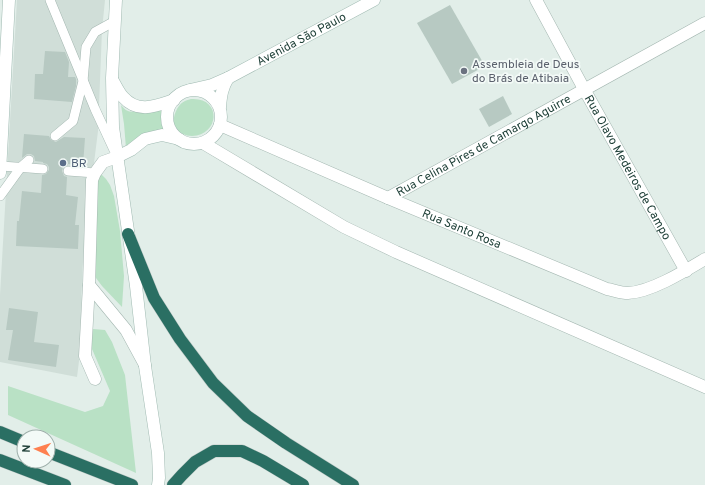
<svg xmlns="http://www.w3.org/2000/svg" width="705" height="485" font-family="Overpass,sans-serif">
	<rect width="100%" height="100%" fill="#e2eee9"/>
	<!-- built -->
	<polygon fill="#d0ded8" points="17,0 105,0 102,30 98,131 94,163 88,178 82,279 80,353 77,377 0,362 0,295"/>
	<!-- green -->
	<g fill="#b9e1c5">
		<path d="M191 99C222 97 220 135 192 136 188 136 186 135 183 134 181 133 179 132 178 131 169 123 176 105 185 101 186 100 189 100 191 99Z"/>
		<path d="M121 105C123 107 125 110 128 111 135 114 158 110 167 108 165 118 166 124 170 132L126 148 124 124Z"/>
		<polygon points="101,174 106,179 110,185 114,196 120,231 124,276 122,307 102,286 93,274 96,185"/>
		<polygon points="93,329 105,330 112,342 125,375 136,473 8,415 8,386 85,412 103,406 110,391 89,342"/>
	</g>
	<!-- building -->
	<g fill="#b7c9c2">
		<polygon points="450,5 485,66 452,84 417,23"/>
		<polygon points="45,51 65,52 69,62 68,77 75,77 76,79 76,86 72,102 34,99 35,74 43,74"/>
		<polygon points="503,96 512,114 489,127 479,109"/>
		<polygon points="24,134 49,136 51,140 56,142 64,137 85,138 83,165 68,164 68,165 63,167 62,171 64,176 67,177 66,195 78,197 75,225 79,225 78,249 16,246 17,221 19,221 22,191 41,193 42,175 46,174 49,170 49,167 47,164 43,163 43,162 35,161 34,156 31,154 27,154 22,158"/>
		<polygon points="9,308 38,312 34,342 59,345 56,367 8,360 13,330 6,330"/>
	</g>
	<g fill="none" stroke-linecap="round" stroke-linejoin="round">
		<defs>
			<g id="lane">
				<polyline points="50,0 95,109 114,150"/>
				<polyline points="55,136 73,121 83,81 86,47 95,32 115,21"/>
				<polyline points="1,166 43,169"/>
				<polyline points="68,171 95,173"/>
				<polyline points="0,196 21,167 29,160"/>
			</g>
			<g id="street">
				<path id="s1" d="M536 0 584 89 686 271"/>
				<path id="s2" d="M220 125 388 198 607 289C613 290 621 293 628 293 651 292 685 271 705 259"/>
				<polyline points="203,143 344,227 396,252 705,387"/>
				<path id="s3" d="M388 198 705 23"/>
				<polyline points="89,285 126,330 145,365"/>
				<polyline points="95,379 85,356 89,285 92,180 95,173 103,162 117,157"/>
			</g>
			<g id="secondary">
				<polyline points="116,0 112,78 113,127 136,286 145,366 158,453 159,478 158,485"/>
				<path d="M113 81C116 86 119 93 123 97 138 114 156 106 174 100"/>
				<path id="s4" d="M190 90 212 85 228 78 374 0"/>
				<circle cx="194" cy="117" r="27"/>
				<path d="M220 107C221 95 222 88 228 78"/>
				<polyline points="117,157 131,150 145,139 162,135 179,139"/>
				<polyline points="0,173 9,0"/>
			</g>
			<g id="highway">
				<polyline points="128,234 154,298 180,339 213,383 247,416 286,443 353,485"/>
				<polyline points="0,432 24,442"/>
				<polyline points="48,452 132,485"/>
				<polyline points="0,460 65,485"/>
				<polyline points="173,485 182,475 195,462 214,451 242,451 263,461 303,485"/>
			</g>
		</defs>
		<!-- lane casing -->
		<use href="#lane" stroke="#a4b7b1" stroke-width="10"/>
		<!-- street casing -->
		<use href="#street" stroke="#a4b7b1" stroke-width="13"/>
		<!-- secondary casing -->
		<use href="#secondary" stroke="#a0bab2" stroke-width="13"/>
		<!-- highway casing -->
		<use href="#highway" stroke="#c1cac8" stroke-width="13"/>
		<!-- lane -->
		<use href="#lane" stroke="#fff" stroke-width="9"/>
		<!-- street -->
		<use href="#street" stroke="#fff" stroke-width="12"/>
		<!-- secondary -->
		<use href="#secondary" stroke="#fff" stroke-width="12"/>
		<!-- highway -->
		<use href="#highway" stroke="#2a6f63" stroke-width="12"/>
	</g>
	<!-- markers -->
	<circle fill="#6b7280" stroke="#f3faf7" stroke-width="1.5" cx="464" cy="71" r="4"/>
	<circle fill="#5c6f8a" stroke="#f3faf7" stroke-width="1.5" cx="63" cy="163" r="4"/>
	<g text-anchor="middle" stroke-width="3.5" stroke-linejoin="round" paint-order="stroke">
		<!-- street labels -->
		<g font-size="12" fill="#204139" stroke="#f3faf7">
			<text dy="4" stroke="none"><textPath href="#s4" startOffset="123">Avenida São Paulo</textPath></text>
			<text dy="4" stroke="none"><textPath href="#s3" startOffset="109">Rua Celina Pires de Camargo Aguirre</textPath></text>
			<text dy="4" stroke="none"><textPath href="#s1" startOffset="191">Rua Olavo Medeiros de Campo</textPath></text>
			<text dy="4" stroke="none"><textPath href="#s2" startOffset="263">Rua Santo Rosa</textPath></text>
		</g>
		<!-- worship labels -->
		<g font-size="12" fill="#5b616d" stroke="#f3faf7" text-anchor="start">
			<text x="472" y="68">Assembleia de Deus<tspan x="472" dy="14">do Brás de Atibaia</tspan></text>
		</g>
		<!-- service labels -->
		<g font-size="12" fill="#4e5e75" stroke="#f3faf7" text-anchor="start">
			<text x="71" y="167">BR</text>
		</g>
	</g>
	<!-- north arrow -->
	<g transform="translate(36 449) rotate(273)"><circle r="19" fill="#f3faf7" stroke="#9fb0ab"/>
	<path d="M0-3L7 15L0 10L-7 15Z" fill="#fe8050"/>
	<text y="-6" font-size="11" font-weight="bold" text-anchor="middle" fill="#204139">N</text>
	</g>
</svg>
